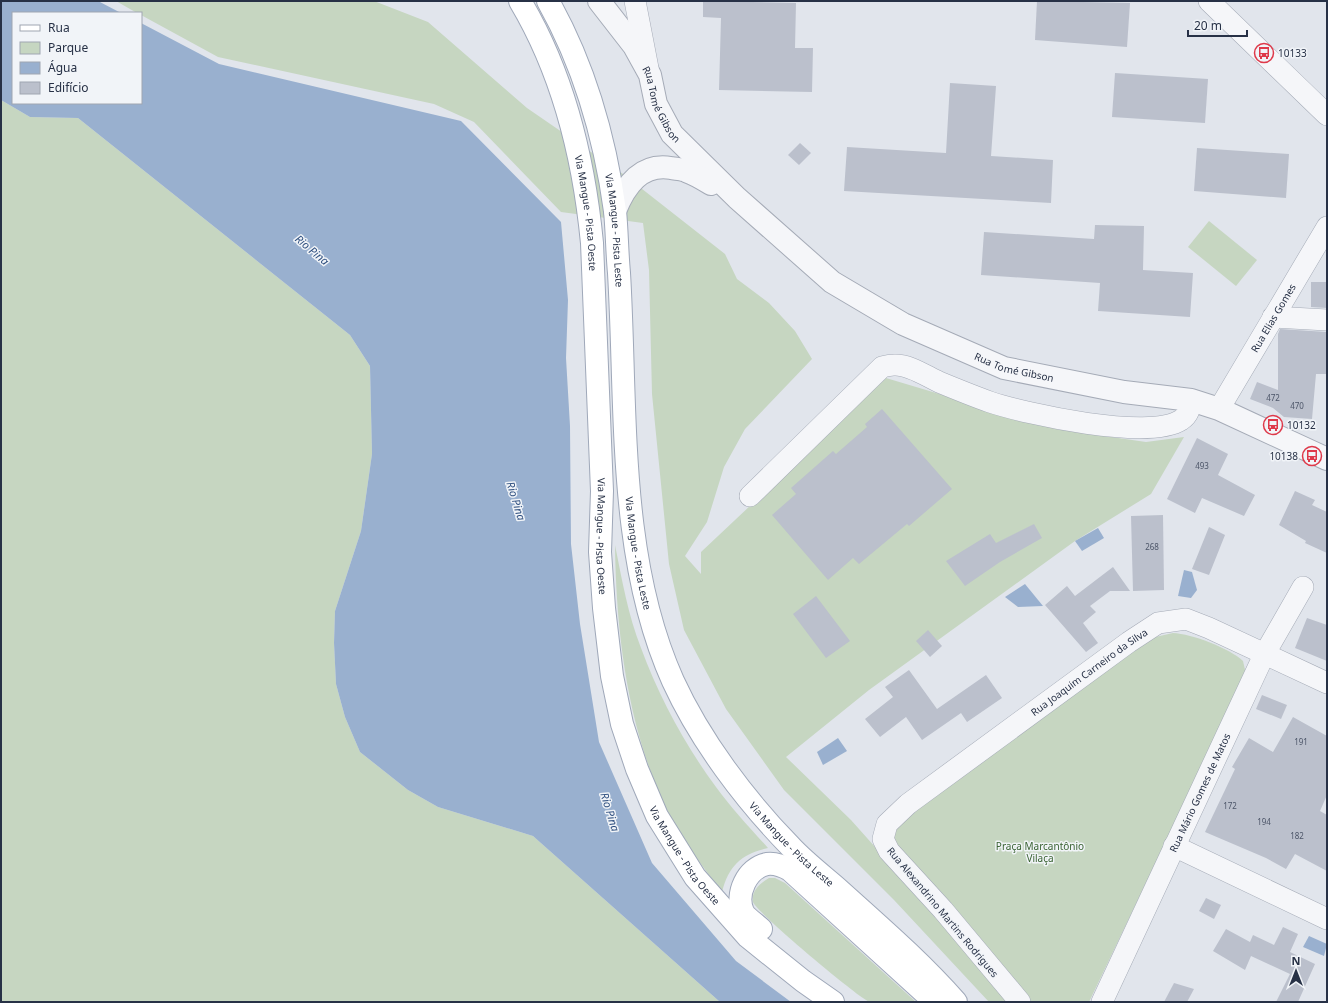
<svg xmlns="http://www.w3.org/2000/svg" width="1328" height="1003" font-family="'Noto Sans',sans-serif">
	<rect width="100%" height="100%" fill="#e1e5ec"/>
	<!-- green -->
	<g fill="#c6d6c1">
		<polygon points="116,1 374,1 428,22 527,108 623,174 725,254 737,279 769,303 795,331 812,359 745,429 724,467 707,522 685,556 701,574 701,552 886,378 1056,429 1146,442 1184,437 1151,494 1075,541 869,690 786,757 851,820 1013,1002 989,1002 894,900 784,790 726,709 684,630 669,564 652,394 649,270 643,223 561,212 474,122 434,104 218,57 141,15 141,13 137,13"/>
		<polygon points="1,100 30,117 78,118 350,335 370,366 372,454 361,531 335,611 334,643 336,684 345,717 360,752 408,790 438,807 533,836 720,1002 1,1002"/>
		<polygon points="1209,221 1257,260 1236,286 1188,247"/>
		<path d="M615 545C622 580 628 615 641 648 659 697 685 745 716 787 732 809 750 828 768 848 742 854 729 865 722 892 695 857 668 820 653 778 625 704 616 624 615 545Z"/>
		<path d="M1173 633C1192 634 1229 648 1243 661L1246 674 1089 1002H1024L891 842 893 825 1151 638Z"/>
		<path d="M769 878H775L785 883 916 1002C902 1002 884 1003 870 1002 861 1000 755 911 753 902 751 891 760 883 769 878Z"/>
	</g>
	<!-- water -->
	<g fill="#99b0cf">
		<polygon points="1,1 98,1 121,13 13,13 13,103 141,103 141,23 219,64 461,121 561,222 568,300 566,358 570,426 571,544 580,624 599,742 652,863 736,961 791,1002 720,1002 533,836 438,807 408,790 360,752 345,717 336,684 334,643 335,611 361,531 372,454 370,366 350,335 78,118 30,117 1,100"/>
		<polygon points="1098,528 1104,538 1082,551 1075,541"/>
		<polygon points="1184,570 1192,572 1197,590 1191,598 1178,596"/>
		<polygon points="1025,584 1043,606 1018,607 1005,597"/>
		<polygon points="838,738 847,751 823,765 817,752"/>
		<polygon points="1309,936 1327,944 1324,956 1303,947"/>
	</g>
	<!-- building -->
	<g fill="#bbc0cc">
		<polygon points="703,1 796,3 795,48 813,48 812,92 719,90 721,18 703,17"/>
		<polygon points="1037,1 1130,3 1127,47 1035,40"/>
		<polygon points="1115,73 1208,79 1205,123 1112,117"/>
		<polygon points="950,83 996,86 991,156 1053,160 1051,203 844,191 847,147 946,153"/>
		<polygon points="800,143 811,153 799,165 788,155"/>
		<polygon points="1197,148 1289,154 1286,198 1194,191"/>
		<polygon points="1095,225 1144,226 1143,270 1193,273 1190,317 1098,311 1100,283 981,275 984,232 1094,239"/>
		<polygon points="1311,282 1327,282 1327,308 1311,307"/>
		<polygon points="1280,329 1327,332 1327,374 1316,374 1312,419 1284,417 1273,408 1250,399 1257,382 1278,390 1278,334"/>
		<polygon points="882,409 952,489 909,526 907,524 859,564 853,558 828,580 772,515 796,494 791,488 833,451 836,454 867,427 865,424"/>
		<polygon points="1197,438 1228,454 1218,475 1255,495 1244,516 1202,498 1195,513 1167,499"/>
		<polygon points="1295,491 1315,500 1312,505 1327,512 1327,553 1305,543 1306,541 1279,525"/>
		<polygon points="1163,515 1164,590 1133,591 1131,516"/>
		<polygon points="1034,524 1042,538 1000,562 965,586 946,561 990,534 996,543"/>
		<polygon points="1209,527 1225,535 1209,575 1192,569"/>
		<polygon points="1113,567 1130,591 1110,591 1090,606 1096,612 1083,623 1098,643 1086,652 1045,605 1067,586 1075,596"/>
		<polygon points="816,596 850,641 826,658 793,614"/>
		<polygon points="1307,618 1327,625 1327,661 1295,648"/>
		<polygon points="928,630 942,646 930,657 916,641"/>
		<polygon points="909,670 937,709 986,675 1002,698 967,722 961,713 922,740 906,717 880,737 865,719 893,697 885,687"/>
		<polygon points="1262,695 1287,705 1281,719 1256,709"/>
		<polygon points="1293,717 1327,736 1327,795 1320,811 1327,815 1327,871 1295,854 1286,869 1266,858 1205,832 1235,769 1232,767 1249,738 1273,752"/>
		<polygon points="1206,898 1221,905 1214,919 1199,911"/>
		<polygon points="1283,927 1298,934 1290,952 1315,964 1298,1002 1276,1002 1290,974 1251,956 1245,970 1213,951 1226,929 1250,942 1253,935 1274,945"/>
		<polygon points="1174,983 1194,989 1187,1002 1164,1002"/>
	</g>
	<g fill="none" stroke-linecap="round" stroke-linejoin="round">
		<defs>
			<g id="minor">
				<polyline points="635,1 648,68"/>
				<polyline points="1209,1 1327,115"/>
				<polyline points="1273,317 1327,320"/>
				<path id="s1" d="M1219 409 1327 227"/>
				<path d="M750 496 882 367C886 366 890 365 894 365 909 364 926 376 939 382 956 389 973 396 990 402 1026 414 1149 441 1181 420 1189 415 1190 408 1191 400"/>
				<polyline points="1174,846 1327,919"/>
				<path id="s2" d="M1020 1002 943 910 889 851 883 839 887 824 908 804 1129 642 1158 623 1186 619 1209 628 1327 683"/>
				<path id="s3" d="M1102 1002 1264 655 1303 587"/>
			</g>
			<g id="tertiary">
				<path id="s4" d="M599 1 634 46 650 75 656 104 672 134 737 198 832 282 903 324 1004 368 1124 392 1191 400 1219 409 1327 459"/>
				<path d="M615 211C625 186 641 163 671 168 676 169 682 169 686 171 695 174 703 179 711 184"/>
			</g>
			<g id="primary">
				<path id="s5" d="M520 1C563 73 584 160 592 243L602 491 600 552 604 608 612 676 622 724 637 769 657 816 695 877 748 937 803 981 833 1002"/>
				<path id="s6" d="M548 1C584 65 605 138 615 211 617 231 617 252 619 273 627 406 617 557 673 681 700 740 745 800 791 847 805 862 822 875 837 888 878 925 920 961 956 1002"/>
				<path d="M761 929C756 924 746 918 743 912 735 894 747 868 767 864 775 863 783 866 790 870L935 1002"/>
			</g>
		</defs>
		<!-- minor casing -->
		<use href="#minor" stroke="#a5abb7" stroke-width="22"/>
		<!-- tertiary casing -->
		<use href="#tertiary" stroke="#a5abb7" stroke-width="24"/>
		<!-- primary casing -->
		<use href="#primary" stroke="#9fa8b9" stroke-width="24"/>
		<!-- minor -->
		<use href="#minor" stroke="#f5f6f9" stroke-width="21"/>
		<!-- tertiary -->
		<use href="#tertiary" stroke="#f5f6f9" stroke-width="22"/>
		<!-- primary -->
		<use href="#primary" stroke="#fff" stroke-width="22"/>
	</g>
	<!-- icons -->
	<defs>
		<symbol id="bus-ring" viewBox="-11 -11 22 22"><circle r="9.5" fill="#f1f4f8" stroke="#de394a" stroke-width="1.5"/><path d="M-5-6H5V4H4V6H2V4H-2V6H-4V4H-5ZM-3.5-4V0h7V-4ZM-3.5 1.2v1.5H-2V1.2ZM2 1.2v1.5H3.5V1.2Z" fill="#de394a"/></symbol>
	</defs>
	<g fill-rule="evenodd">
		<use href="#bus-ring" x="1253" y="42" width="22" height="22"/>
		<use href="#bus-ring" x="1262" y="414" width="22" height="22"/>
		<use href="#bus-ring" x="1301" y="445" width="22" height="22"/>
	</g>
	<g text-anchor="middle" stroke-width="3" stroke-linejoin="round" paint-order="stroke">
		<!-- number labels -->
		<g font-size="8" fill="#4c5568">
			<text x="1273" y="401">472</text>
			<text x="1297" y="409">470</text>
			<text x="1202" y="469">493</text>
			<text x="1152" y="550">268</text>
			<text x="1301" y="745">191</text>
			<text x="1230" y="809">172</text>
			<text x="1264" y="825">194</text>
			<text x="1297" y="839">182</text>
		</g>
		<!-- poi labels -->
		<g font-size="10" fill="#273146" stroke="#f1f4f8" text-anchor="start">
			<text x="1278" y="57">10133</text>
			<text x="1287" y="429">10132</text>
			<text x="1298" y="460" text-anchor="end">10138</text>
		</g>
		<!-- street labels -->
		<g font-size="10" fill="#273146" stroke="#f1f4f8">
			<text dy="4" stroke="none"><textPath href="#s4" startOffset="122">Rua Tomé Gibson</textPath></text>
			<text dy="4" stroke="none"><textPath href="#s5" startOffset="224">Via Mangue - Pista Oeste</textPath></text>
			<text dy="4" stroke="none"><textPath href="#s6" startOffset="241">Via Mangue - Pista Leste</textPath></text>
			<text dy="4" stroke="none"><textPath href="#s1" startOffset="106">Rua Elias Gomes</textPath></text>
			<text dy="4" stroke="none"><textPath href="#s4" startOffset="574">Rua Tomé Gibson</textPath></text>
			<text dy="4" stroke="none"><textPath href="#s5" startOffset="548">Via Mangue - Pista Oeste</textPath></text>
			<text dy="4" stroke="none"><textPath href="#s6" startOffset="565">Via Mangue - Pista Leste</textPath></text>
			<text dy="4" stroke="none"><textPath href="#s2" startOffset="482">Rua Joaquim Carneiro da Silva</textPath></text>
			<text dy="4" stroke="none"><textPath href="#s3" startOffset="231">Rua Mário Gomes de Matos</textPath></text>
			<text dy="4" stroke="none"><textPath href="#s6" startOffset="901">Via Mangue - Pista Leste</textPath></text>
			<text dy="4" stroke="none"><textPath href="#s5" startOffset="884">Via Mangue - Pista Oeste</textPath></text>
			<text transform="translate(943 912) rotate(50)" y="4">Rua Alexandrino Martins Rodrigues</text>
		</g>
		<!-- park labels -->
		<g font-size="10" fill="#3a6333" stroke="#f1f4f8">
			<text x="1040" y="850">Praça Marcantônio<tspan x="1040" dy="12">Vilaça</tspan></text>
		</g>
		<!-- water labels -->
		<g font-size="11" font-style="italic" fill="#2c4d7e" stroke="#f1f4f8">
			<text transform="translate(312 250) rotate(40)" y="4">Rio Pina</text>
			<text transform="translate(516 501) rotate(73)" y="4">Rio Pina</text>
			<text transform="translate(610 812) rotate(73)" y="4">Rio Pina</text>
		</g>
	</g>
	<!-- border -->
	<rect width="1328" height="1003" fill="none" stroke="#273146" stroke-width="4"/>
	<!-- legend -->
	<rect x="12" y="12" width="130" height="92" fill="#f1f4f8" stroke="#a0a6b1"/>
	<rect x="20" y="25" width="20" height="6" fill="#ffffff" stroke="#a0a6b1"/>
	<text x="48" y="32" font-size="12" fill="#273146">Rua</text>
	<rect x="20" y="42" width="20" height="12" fill="#c6d6c1" stroke="#a0a6b1"/>
	<text x="48" y="52" font-size="12" fill="#273146">Parque</text>
	<rect x="20" y="62" width="20" height="12" fill="#99b0cf" stroke="#a0a6b1"/>
	<text x="48" y="72" font-size="12" fill="#273146">Água</text>
	<rect x="20" y="82" width="20" height="12" fill="#bbc0cc" stroke="#a0a6b1"/>
	<text x="48" y="92" font-size="12" fill="#273146">Edifício</text>
	<!-- north arrow -->
	<g transform="translate(1296 971)" stroke="#f1f4f8" stroke-width="3" paint-order="stroke">
	<path d="M0-3L7 15L0 10L-7 15Z" fill="#273146"/>
	<text y="-6" font-size="11" font-weight="bold" text-anchor="middle" fill="#273146">N</text>
	</g>
	<!-- scale -->
	<path d="M1188 30v6h59v-6" fill="none" stroke="#273146" stroke-width="2"/>
	<text x="1194" y="30" font-size="12" fill="#273146" stroke="#f1f4f8" stroke-width="3" paint-order="stroke">20 m</text>
</svg>
